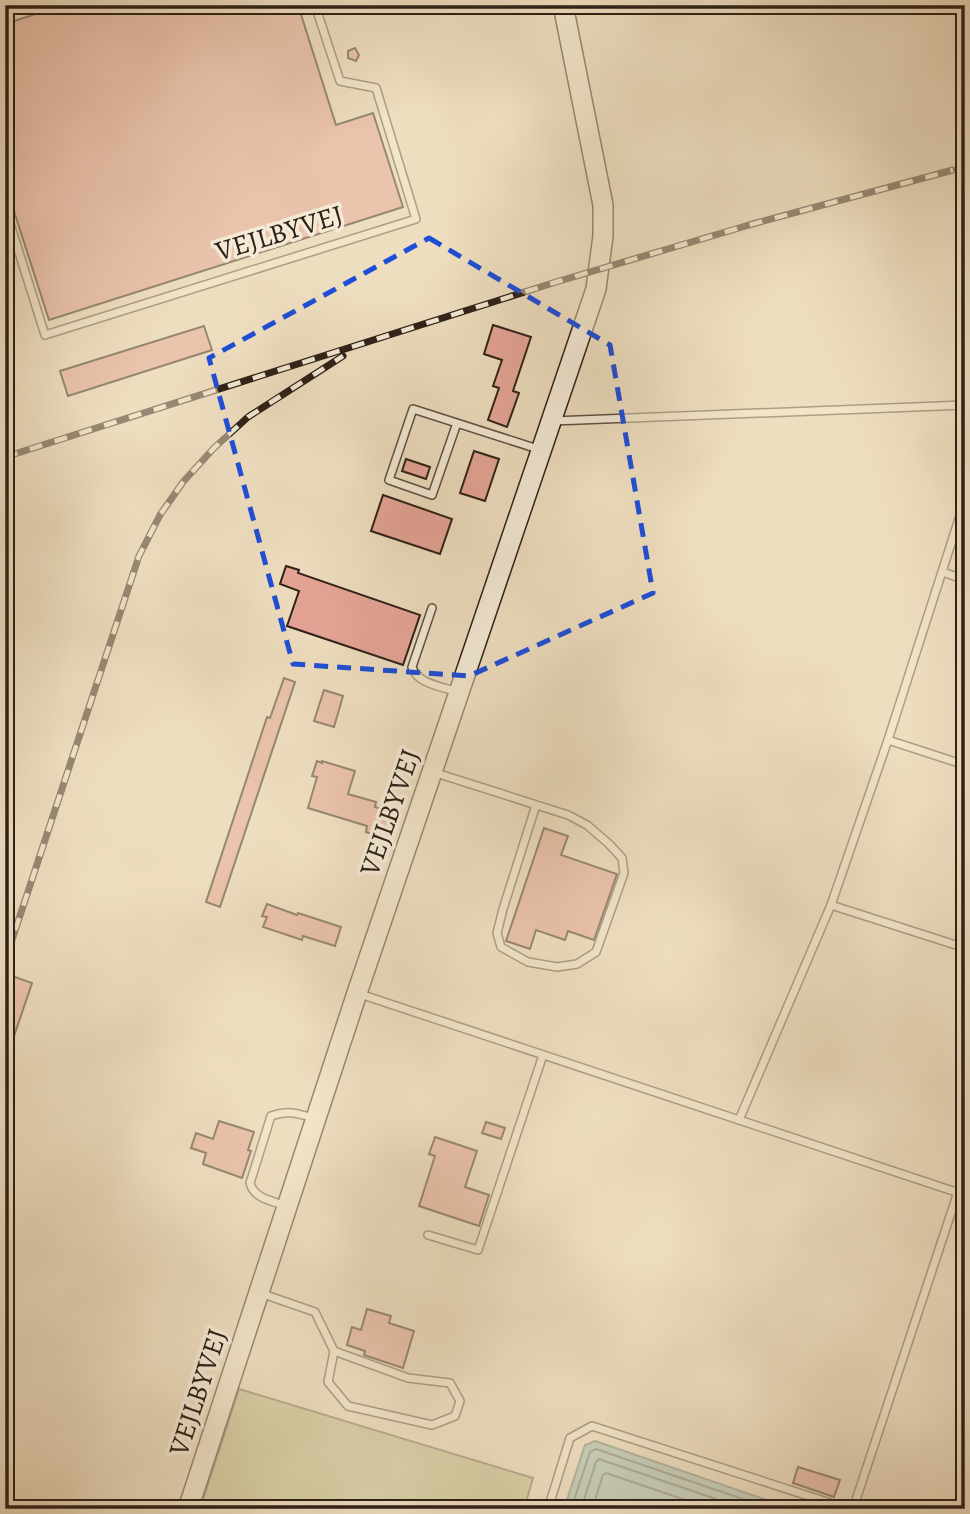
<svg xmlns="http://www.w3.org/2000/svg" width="970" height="1514" font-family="Alegreya,serif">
	<rect width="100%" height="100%" fill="#eedec0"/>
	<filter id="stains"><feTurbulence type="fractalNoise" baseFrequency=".00286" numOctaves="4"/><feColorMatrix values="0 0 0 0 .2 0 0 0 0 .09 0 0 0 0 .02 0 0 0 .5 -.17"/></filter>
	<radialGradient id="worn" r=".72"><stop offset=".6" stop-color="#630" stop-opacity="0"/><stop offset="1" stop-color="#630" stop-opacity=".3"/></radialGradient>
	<!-- green -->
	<polygon fill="#bec08e" stroke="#767053" stroke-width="2" points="239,1389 533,1478 524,1509 200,1509"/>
	<!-- water -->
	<polygon fill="#99bcb3" stroke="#6e7e75" stroke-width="2" points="595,1441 793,1509 564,1509 585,1445"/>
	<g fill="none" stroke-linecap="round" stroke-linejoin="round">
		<!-- shore -->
		<g stroke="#636e66" stroke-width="2">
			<polyline points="571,1509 590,1452 596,1449 772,1509"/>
			<polyline points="581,1509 596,1462 599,1459 745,1509"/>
			<polyline points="592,1509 603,1475 606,1473 712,1509"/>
		</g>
	</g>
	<!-- building -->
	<g fill="#e6a497" stroke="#2d2118" stroke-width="2">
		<polygon points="63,5 298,5 336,125 373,113 403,207 49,320 5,183 5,24"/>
		<polygon points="355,48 359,55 356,61 348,58 348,51"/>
		<polygon points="493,325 531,337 513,391 519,393 507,427 488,420 499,388 493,386 502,360 484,354"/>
		<polygon points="204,326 212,350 68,396 60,371"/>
		<polygon points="474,451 499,459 485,501 460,493"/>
		<polygon points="406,459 430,467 426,479 402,471"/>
		<polygon points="383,495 452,519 440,554 371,531"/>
		<polygon points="286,566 299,570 298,573 420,615 403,665 287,626 299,591 280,584"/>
		<polygon points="284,678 295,682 220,907 206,902 267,717 270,718"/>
		<polygon points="324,690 343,696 334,727 314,721"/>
		<polygon points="317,761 322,763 322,761 355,771 348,794 376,802 375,807 395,813 387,839 366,832 367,826 308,808 317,777 312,776"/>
		<polygon points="544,828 568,836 561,855 617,874 594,940 568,931 565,940 536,930 530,949 506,941"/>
		<polygon points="267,904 297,915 298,913 341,927 335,946 303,936 302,940 263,927 267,917 262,916"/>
		<polygon points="12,976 32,983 7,1057 5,1057 5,997"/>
		<polygon points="219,1121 254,1132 248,1150 251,1151 242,1178 203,1164 206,1153 191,1148 196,1133 213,1139"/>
		<polygon points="486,1122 505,1128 501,1139 482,1133"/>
		<polygon points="435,1137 477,1151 465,1187 489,1195 479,1226 419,1206 435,1156 429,1154"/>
		<polygon points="367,1309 391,1316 389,1323 414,1331 403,1368 364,1355 365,1351 347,1345 352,1327 361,1330"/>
		<polygon points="798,1467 840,1480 834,1497 793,1483"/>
	</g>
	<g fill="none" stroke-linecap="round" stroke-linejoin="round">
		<defs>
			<g id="lane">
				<polyline points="5,208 45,335 416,219 376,88 340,81 315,5"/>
				<polyline points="553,421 965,405"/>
				<polyline points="457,423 432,495 389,480 413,409 541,450"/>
				<polyline points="943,572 965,580"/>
				<path d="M432 608 412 667C417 684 443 687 459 692"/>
				<polyline points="888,740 965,765"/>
				<polyline points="433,772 568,815 587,825 609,844 622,858 624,873 596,952 577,964 557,967 528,962 501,947 497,933 503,909 536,805"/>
				<polyline points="831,905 965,948"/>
				<polyline points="357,993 965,1195"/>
				<polyline points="739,1120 831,905 888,740 965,500"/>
				<path d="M287 1206C273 1201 254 1199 250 1183L271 1116C286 1110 297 1113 313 1118"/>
				<polyline points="428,1235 478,1250 543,1055"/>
				<polyline points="260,1293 315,1312 334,1351 408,1378 450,1383 460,1401 455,1416 432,1425 348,1406 328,1382 334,1351"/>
				<polyline points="548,1509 570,1438 592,1426 849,1509"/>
				<polyline points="853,1509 958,1192"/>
			</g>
			<polyline id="secondary" points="188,1509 357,993 596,289 603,236 603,205 563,5"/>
		</defs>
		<!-- lane casing -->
		<use href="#lane" stroke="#5d5042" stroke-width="10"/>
		<!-- secondary casing -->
		<use href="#secondary" stroke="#2d2118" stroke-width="22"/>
		<!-- lane -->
		<use href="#lane" stroke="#f4ead6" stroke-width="7"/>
		<!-- secondary -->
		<use href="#secondary" stroke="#f4ead6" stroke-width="19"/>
		<defs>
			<g id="rail">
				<polyline points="5,457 556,282 749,225 953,170"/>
				<polyline points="7,955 139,556 160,515 183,482 214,448 248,417 343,356"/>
			</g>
		</defs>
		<!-- rail casing -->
		<use href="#rail" stroke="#2d2118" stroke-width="7"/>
		<!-- rail -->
		<use href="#rail" stroke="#f4ead6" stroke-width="4.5" stroke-dasharray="13" stroke-linecap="butt"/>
	</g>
	<!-- marked area -->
	<path d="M0 0H970V1514H0ZM429 238 610 345 653 593 469 676 293 664 209 358Z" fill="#eedec0" fill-opacity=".55" fill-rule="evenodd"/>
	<path fill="none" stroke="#1d4ed8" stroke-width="5" stroke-dasharray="14 9" stroke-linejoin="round" d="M429 238 610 345 653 593 469 676 293 664 209 358Z"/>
	<g text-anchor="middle" stroke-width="7" stroke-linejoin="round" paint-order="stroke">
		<!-- street labels -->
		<g font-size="28" fill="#2d2118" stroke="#f4ead6">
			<text transform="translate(279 232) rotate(-17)" y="10">VEJLBYVEJ</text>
			<text transform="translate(389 812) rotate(-71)" y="10">VEJLBYVEJ</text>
			<text transform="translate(197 1392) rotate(-72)" y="10">VEJLBYVEJ</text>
		</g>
	</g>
	<!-- margin -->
	<rect width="970" height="1514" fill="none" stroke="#eedec0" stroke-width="28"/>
	<rect x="7" y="7" width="956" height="1500" fill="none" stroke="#2d2118" stroke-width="3.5"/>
	<rect x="14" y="14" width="942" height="1486" fill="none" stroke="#2d2118" stroke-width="2"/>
	<rect width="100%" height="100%" filter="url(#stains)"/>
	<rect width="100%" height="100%" fill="url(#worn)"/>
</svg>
